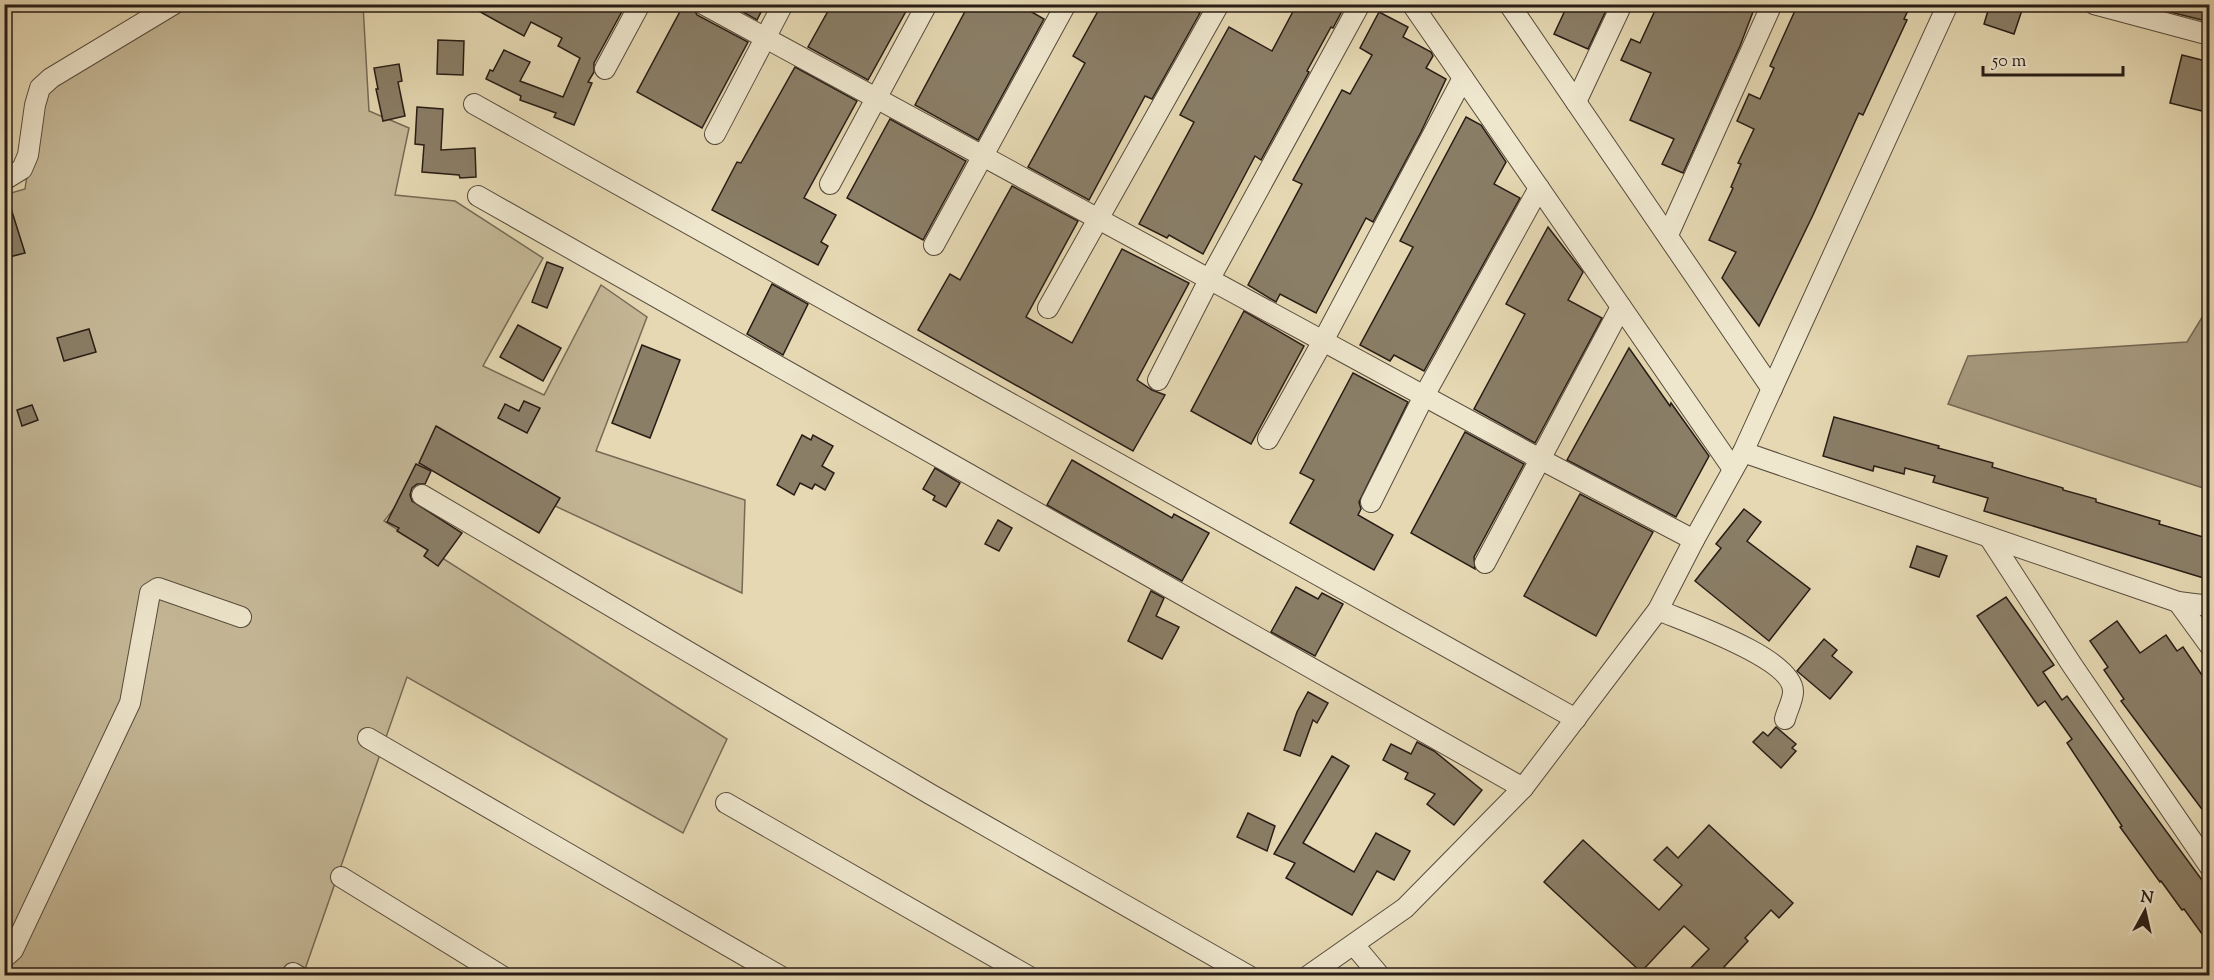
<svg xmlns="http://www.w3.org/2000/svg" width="2214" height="980" font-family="'Sorts Mill Goudy',serif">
	<rect width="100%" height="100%" fill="#e5d8b2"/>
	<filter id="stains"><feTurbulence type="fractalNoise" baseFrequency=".00333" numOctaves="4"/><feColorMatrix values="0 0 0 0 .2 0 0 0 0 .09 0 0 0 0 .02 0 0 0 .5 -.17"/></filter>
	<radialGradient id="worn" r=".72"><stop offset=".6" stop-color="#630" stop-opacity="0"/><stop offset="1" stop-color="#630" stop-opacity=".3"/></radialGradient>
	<!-- green -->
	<polygon fill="#c5b897" stroke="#766a56" stroke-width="1.5" points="178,5 363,5 369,111 409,128 395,195 455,201 543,258 483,366 544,395 601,285 647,317 596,451 745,500 742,593 439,452 384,521 727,739 683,833 407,677 303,975 5,976 4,195 25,189 40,88"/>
	<!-- water -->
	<polygon fill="#a5987d" stroke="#736754" stroke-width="1.5" points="2209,306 2209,490 1948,404 1968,356 2187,342"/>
	<!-- building -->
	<g fill="#8a7e67" stroke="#281d16" stroke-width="1.5">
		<polygon points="466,4 626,4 594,63 594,72 588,82 592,83 574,125 554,117 556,113 520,100 521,96 486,79 490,70 493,71 504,50 530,62 520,81 563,97 580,58 558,46 562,38 531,22 524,36"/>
		<polygon points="684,4 691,4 697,15 748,42 702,128 637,92"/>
		<polygon points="729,4 765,4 757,20"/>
		<polygon points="832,4 910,4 868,80 808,47"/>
		<polygon points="969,4 1018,4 1044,19 978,140 915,105"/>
		<polygon points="1102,4 1185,4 1200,13 1152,99 1145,96 1089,200 1028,167 1085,63 1073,56"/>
		<polygon points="1297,4 1334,4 1343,9 1333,28 1331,27 1307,71 1309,72 1261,160 1255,156 1203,254 1169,235 1167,238 1139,224 1194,122 1180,115 1229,27 1272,51"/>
		<polygon points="1568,4 1609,4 1588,49 1554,34"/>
		<polygon points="1658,4 1756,4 1740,46 1683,173 1662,164 1674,139 1630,120 1651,73 1621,60 1631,39 1640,43"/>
		<polygon points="1798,4 1911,4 1904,19 1907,20 1863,115 1859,113 1813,215 1759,326 1722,278 1736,252 1709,240 1733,188 1731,187 1741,164 1738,163 1754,129 1737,121 1749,94 1760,99 1774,68 1770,66"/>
		<polygon points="1990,4 2005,4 2022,10 2014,34 1984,24"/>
		<polygon points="2150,4 2210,4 2210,22 2150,7"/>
		<polygon points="1379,12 1408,27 1403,37 1431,52 1433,56 1426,68 1446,79 1421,132 1373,222 1366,218 1316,313 1280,294 1276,302 1248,285 1302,184 1293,180 1342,90 1350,94 1372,55 1360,48"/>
		<polygon points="438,40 464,41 463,75 437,74"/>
		<polygon points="2182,55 2210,62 2210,113 2170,103"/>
		<polygon points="399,64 402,81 398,82 405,116 383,121 376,89 378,89 374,68"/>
		<polygon points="795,67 857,101 804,198 836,215 821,242 828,246 818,265 712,210 737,162 741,163"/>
		<polygon points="417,107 443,109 441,150 475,148 476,177 460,178 459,175 422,172 424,145 415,144"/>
		<polygon points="1466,117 1481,125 1506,162 1494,184 1520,198 1424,371 1394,355 1390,361 1360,345 1413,247 1400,241"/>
		<polygon points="890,119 966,161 923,240 847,198"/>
		<polygon points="1012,186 1078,221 1026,317 1072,343 1122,249 1189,283 1137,380 1152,390 1165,395 1133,451 918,330 950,274 960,280"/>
		<polygon points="4,199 8,199 25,253 9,257 4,243"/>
		<polygon points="1548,227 1583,272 1568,300 1602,318 1535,443 1474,409 1525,314 1506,304"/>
		<polygon points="547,262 563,268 547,308 532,302"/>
		<polygon points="772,284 808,304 783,355 747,334"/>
		<polygon points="1244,311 1304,346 1251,444 1191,411"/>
		<polygon points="518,325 561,348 543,381 500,357"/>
		<polygon points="89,329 96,352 64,361 57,338"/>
		<polygon points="642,345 680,360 650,438 612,423"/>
		<polygon points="1629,348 1670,406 1671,403 1709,456 1676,517 1567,460"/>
		<polygon points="1353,373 1408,402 1359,502 1361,509 1358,515 1393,535 1374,570 1290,523 1314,480 1300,473"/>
		<polygon points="524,401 540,408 527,433 498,418 505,404 519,411"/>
		<polygon points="32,405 38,420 22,426 17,410"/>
		<polygon points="1834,417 1939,446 1938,448 1993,463 1992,467 2063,488 2063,490 2096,499 2096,502 2160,521 2159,524 2210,539 2210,580 1984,511 1988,498 1933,482 1935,476 1905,468 1904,474 1874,466 1873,471 1823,456"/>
		<polygon points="436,426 560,498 539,533 419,463"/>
		<polygon points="1465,432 1524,464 1474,557 1475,569 1411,533"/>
		<polygon points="802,435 811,440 813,435 833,446 822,466 834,473 825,490 815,484 812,489 800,483 794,495 777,485"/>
		<polygon points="1072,460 1172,518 1174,514 1209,533 1182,581 1047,505"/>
		<polygon points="416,464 431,471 425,484 417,484 412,488 410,495 412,501 462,533 438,566 424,556 428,550 397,531 399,528 387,522"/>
		<polygon points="935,468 960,483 946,507 933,500 935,496 923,489"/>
		<polygon points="1580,494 1653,532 1596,636 1524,596"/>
		<polygon points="1744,509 1761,522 1747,541 1810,589 1769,641 1695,581 1721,548 1716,544"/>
		<polygon points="998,520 1012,528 999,551 985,544"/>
		<polygon points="1917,546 1947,556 1939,577 1910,567"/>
		<polygon points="1296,587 1318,599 1322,593 1343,604 1315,656 1271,632"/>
		<polygon points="1151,591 1164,598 1156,616 1179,627 1162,659 1128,641"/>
		<polygon points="2006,597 2054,665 2043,672 2062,700 2067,696 2210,891 2210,945 2184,909 2182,910 2161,881 2160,882 2120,827 2122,826 2067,743 2072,739 2045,701 2038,706 1977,616"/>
		<polygon points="2117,621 2140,653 2166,635 2177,651 2183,647 2210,687 2210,820 2121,701 2124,699 2104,670 2108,667 2090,641"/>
		<polygon points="1824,639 1837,650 1832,656 1852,672 1830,699 1797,671"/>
		<polygon points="1308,692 1328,703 1317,723 1313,720 1300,756 1284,750 1297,712"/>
		<polygon points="1776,727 1796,744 1792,748 1796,751 1781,768 1753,742 1763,732 1768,736"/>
		<polygon points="1417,742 1434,751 1482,790 1454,825 1427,804 1435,794 1405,779 1408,773 1383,760 1391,744 1411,754"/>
		<polygon points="1332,756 1349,766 1303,843 1354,872 1376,833 1410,851 1394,880 1377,871 1352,915 1286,878 1295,863 1274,854"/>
		<polygon points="1248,813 1275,826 1267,851 1237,837"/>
		<polygon points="1709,825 1793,903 1779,918 1771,910 1745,938 1748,941 1724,967 1733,975 1684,975 1709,949 1684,926 1641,972 1544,882 1583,840 1659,910 1682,885 1654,860 1667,847 1678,858"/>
	</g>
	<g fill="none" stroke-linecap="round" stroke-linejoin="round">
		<defs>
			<g id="minor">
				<polyline points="703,4 1540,459 1694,540"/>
				<polyline points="1412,4 1733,469"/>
				<polyline points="1509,4 1772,389"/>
				<polyline points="2094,4 2210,35"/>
				<polyline points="605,69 640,4"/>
				<polyline points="1576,102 1622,4"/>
				<polyline points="474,104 1576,719"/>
				<polyline points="715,134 783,4"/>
				<polyline points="4,180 22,169 28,155 35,105 40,88 51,78 174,4"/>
				<polyline points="830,184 927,4"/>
				<polyline points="478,196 1523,788"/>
				<polyline points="1668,235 1772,4"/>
				<polyline points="934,245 1066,4"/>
				<polyline points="1048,308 1219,4"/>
				<polyline points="1158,380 1209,280 1360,4"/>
				<polyline points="1268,439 1323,341 1463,78"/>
				<polyline points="1743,452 2178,602 2210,606"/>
				<polyline points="422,495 930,794 1249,976"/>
				<polyline points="1371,502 1424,396 1539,188"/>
				<polyline points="1989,537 2072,665 2210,867"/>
				<polyline points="1485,563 1621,307"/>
				<polyline points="2178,602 2210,646"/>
				<path d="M1658 610C1686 622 1794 658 1793 692 1793 700 1787 711 1785 719"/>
				<polyline points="368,738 780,976"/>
				<polyline points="726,803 1028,976"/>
				<polyline points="341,877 502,976"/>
				<polyline points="1354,945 1380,976"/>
				<polyline points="4,958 13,950 130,703 150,593 158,588 241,617"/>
				<polyline points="293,973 298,976"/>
				<polyline points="1308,976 1405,908 1523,788 1658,610 1694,540 1743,452 1948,4"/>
			</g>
		</defs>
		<!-- minor casing -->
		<use href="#minor" stroke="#574c3d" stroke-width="22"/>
		<!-- minor -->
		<use href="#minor" stroke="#eee6cd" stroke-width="20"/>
	</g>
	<!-- margin -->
	<rect width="2214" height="980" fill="none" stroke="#e5d8b2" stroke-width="24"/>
	<rect x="6" y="6" width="2202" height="968" fill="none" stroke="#281d16" stroke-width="3"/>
	<rect x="12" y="12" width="2190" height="956" fill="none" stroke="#281d16" stroke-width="1.5"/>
	<!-- north arrow -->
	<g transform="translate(2145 911) rotate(8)" stroke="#eee6cd" stroke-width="4.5" paint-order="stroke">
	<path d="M0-4.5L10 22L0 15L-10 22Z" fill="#281d16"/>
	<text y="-9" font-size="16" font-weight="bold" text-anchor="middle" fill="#281d16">N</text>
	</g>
	<!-- scale -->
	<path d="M1983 66v9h140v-9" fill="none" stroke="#281d16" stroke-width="3"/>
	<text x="1992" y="66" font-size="18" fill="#281d16" stroke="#eee6cd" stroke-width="4.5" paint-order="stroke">50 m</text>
	<rect width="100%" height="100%" filter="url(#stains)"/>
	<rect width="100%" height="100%" fill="url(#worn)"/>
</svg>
